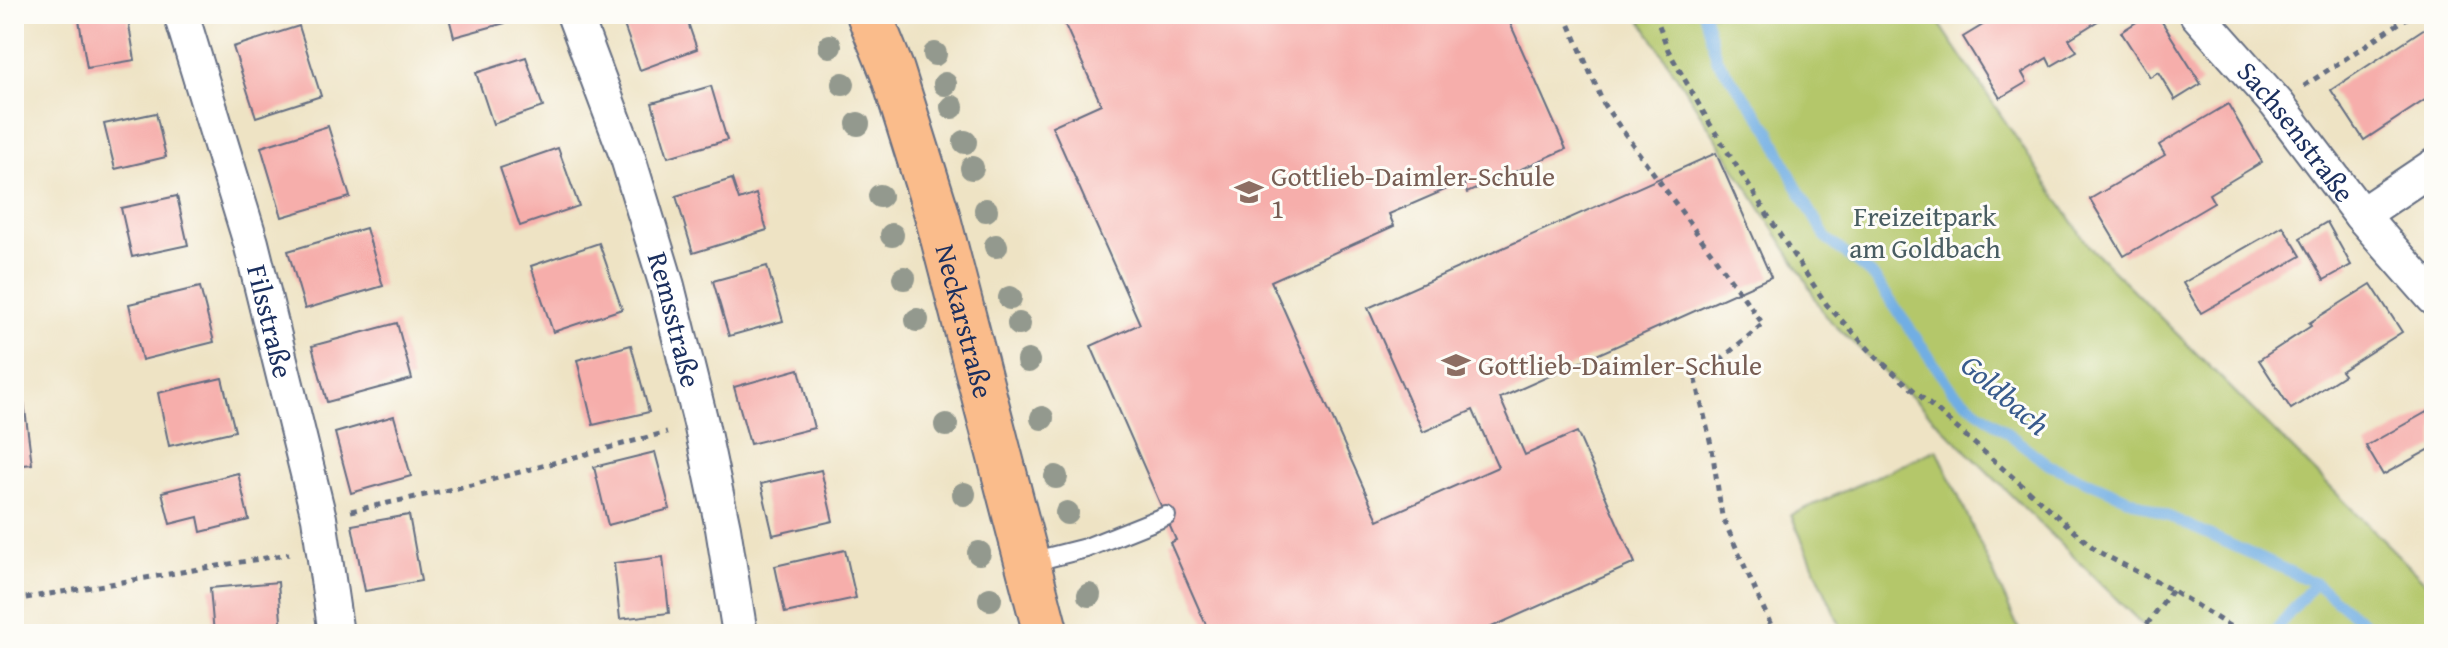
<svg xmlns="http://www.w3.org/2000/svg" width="2448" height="648" font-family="'Gentium Book Plus',serif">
	<rect width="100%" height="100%" fill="#fdfcf7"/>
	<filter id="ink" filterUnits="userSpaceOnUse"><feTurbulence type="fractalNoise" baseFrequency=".0125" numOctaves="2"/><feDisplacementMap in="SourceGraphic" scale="16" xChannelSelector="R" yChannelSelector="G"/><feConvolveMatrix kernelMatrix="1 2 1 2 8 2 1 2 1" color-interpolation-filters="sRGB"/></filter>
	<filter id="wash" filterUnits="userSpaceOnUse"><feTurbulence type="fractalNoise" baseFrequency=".006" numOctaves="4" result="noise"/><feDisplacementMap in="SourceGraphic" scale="32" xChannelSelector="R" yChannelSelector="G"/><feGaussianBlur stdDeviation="1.8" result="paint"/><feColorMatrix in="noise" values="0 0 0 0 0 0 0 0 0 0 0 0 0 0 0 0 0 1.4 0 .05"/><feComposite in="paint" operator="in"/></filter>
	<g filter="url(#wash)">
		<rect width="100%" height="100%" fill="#eee3c4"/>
		<!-- green -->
		<g fill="#b4c76b" stroke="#687b64" stroke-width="2">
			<polygon points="1637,14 1933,14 2089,246 2434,591 2434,634 2152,634 1930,415 1825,316 1801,272"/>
			<polygon points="1937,449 2021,634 1844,634 1791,515"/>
		</g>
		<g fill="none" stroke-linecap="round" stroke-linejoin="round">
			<!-- stream -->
			<g stroke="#71aee3" stroke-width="11">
				<polyline points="1704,14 1717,60 1769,129 1795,184 1826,238 1874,277 1953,391 2049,465 2157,511 2315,583 2377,634"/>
				<polyline points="2272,634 2315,583"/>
			</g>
		</g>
		<g id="blocks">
			<!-- building -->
			<g fill="#f6aeab">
				<polygon points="78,14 127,14 135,60 87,68"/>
				<polygon points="448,14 503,14 505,23 454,37"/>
				<polygon points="620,14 685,14 697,49 640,70"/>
				<polygon points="1060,14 1506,14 1566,149 1467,193 1463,182 1389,214 1394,226 1271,281 1378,520 1498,467 1473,410 1423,432 1368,308 1716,153 1771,277 1500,398 1525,455 1577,432 1635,563 1476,634 1210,634 1170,543 1176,540 1091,346 1140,324 1052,126 1101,104"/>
				<polygon points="2001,14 2109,14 2069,39 2077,51 2051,66 2047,58 2022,73 2027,82 2000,98 1963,37"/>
				<polygon points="2149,14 2157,14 2201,84 2175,100 2158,72 2150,77 2121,32"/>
				<polygon points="2434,22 2434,94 2364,140 2331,90"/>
				<polygon points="299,26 321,96 256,117 233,47"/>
				<polygon points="526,57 543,107 493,124 476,73"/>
				<polygon points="711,86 727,140 668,157 652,103"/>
				<polygon points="2228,104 2262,162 2209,194 2214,203 2124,256 2090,199 2165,155 2159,145"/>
				<polygon points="156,113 166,157 115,169 104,124"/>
				<polygon points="328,126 350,197 282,217 261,147"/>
				<polygon points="558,148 579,206 520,226 500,168"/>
				<polygon points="732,179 739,200 756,194 767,230 693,253 676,196"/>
				<polygon points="177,196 188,245 132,257 121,208"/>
				<polygon points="2327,222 2351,265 2324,280 2300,238"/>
				<polygon points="2283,226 2301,256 2201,313 2183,283"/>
				<polygon points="366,228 383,286 305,309 288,251"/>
				<polygon points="599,243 622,309 553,332 531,266"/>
				<polygon points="767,266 783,321 729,336 713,281"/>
				<polygon points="2371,284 2402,332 2341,371 2344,375 2291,409 2259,360 2311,326 2309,323"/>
				<polygon points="200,287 214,342 142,360 129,304"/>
				<polygon points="397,323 412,379 327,402 312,346"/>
				<polygon points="631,345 649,412 593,425 577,360"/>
				<polygon points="799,369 814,428 750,444 734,387"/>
				<polygon points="222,378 235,431 169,446 158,393"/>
				<polygon points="24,402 32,464 14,466 14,403"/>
				<polygon points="2432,409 2434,412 2434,447 2383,475 2366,446"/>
				<polygon points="394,416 411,476 351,493 335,433"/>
				<polygon points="655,452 670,509 608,525 594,467"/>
				<polygon points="821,470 833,521 773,535 761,484"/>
				<polygon points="238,473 249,520 201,532 198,517 170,524 162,492"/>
				<polygon points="409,515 421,581 365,591 352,525"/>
				<polygon points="845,550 856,598 785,613 775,566"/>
				<polygon points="663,557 669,613 620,619 614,563"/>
				<polygon points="278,582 282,634 214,634 210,588"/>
			</g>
		</g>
	</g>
	<g filter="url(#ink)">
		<use href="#blocks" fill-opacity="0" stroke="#656e82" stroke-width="2"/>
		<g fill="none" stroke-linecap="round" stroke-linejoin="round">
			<defs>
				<polyline id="service" points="1027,563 1086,548 1166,516"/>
				<g id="minor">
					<path id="s1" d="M181 14 251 243 319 518 336 634"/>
					<path id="s2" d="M574 14 628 158 667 286 701 423 723 528 740 634"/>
					<path id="s3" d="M2197 14 2277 104 2361 215 2434 298"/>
					<polyline points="2361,215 2434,166"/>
				</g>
				<g id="primary">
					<path id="s4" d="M869 14 892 71 936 211 1046 634"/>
				</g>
			</defs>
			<!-- service casing -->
			<use href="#service" stroke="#656e82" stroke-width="22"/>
			<!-- minor casing -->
			<use href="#minor" stroke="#656e82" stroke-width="38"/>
			<!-- primary casing -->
			<use href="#primary" stroke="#656e82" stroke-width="48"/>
			<!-- path -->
			<g stroke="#656e82" stroke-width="5" stroke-dasharray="6 6" stroke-linecap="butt">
				<polyline points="1565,14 1604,105 1763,324 1696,380 1712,449 1722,516 1775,634"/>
				<polyline points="1655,14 1668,50 1710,124 1784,241 1827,305 1878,359 2097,551 2172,590 2242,634"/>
				<polyline points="2304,86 2413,14"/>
				<polyline points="351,511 476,484 667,432"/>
				<polyline points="14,600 289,554"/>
				<polyline points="2140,634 2172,590"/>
			</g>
			<!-- service -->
			<use href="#service" stroke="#fff" stroke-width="18"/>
			<!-- minor -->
			<use href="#minor" stroke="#fff" stroke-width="34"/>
			<!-- primary -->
			<use href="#primary" stroke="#fabc8b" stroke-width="44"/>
		</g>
		<!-- trees -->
		<g fill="#93998e">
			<circle cx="830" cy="46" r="12"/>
			<circle cx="935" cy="54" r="12"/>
			<circle cx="843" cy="84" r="12"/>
			<circle cx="945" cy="84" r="12"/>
			<circle cx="952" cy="107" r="12"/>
			<circle cx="858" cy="124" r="12"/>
			<circle cx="965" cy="142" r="12"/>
			<circle cx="972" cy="168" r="12"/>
			<circle cx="880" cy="196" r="12"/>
			<circle cx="986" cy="210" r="12"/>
			<circle cx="892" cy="235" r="12"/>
			<circle cx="996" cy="246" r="12"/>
			<circle cx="904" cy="278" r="12"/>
			<circle cx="1010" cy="298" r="12"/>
			<circle cx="917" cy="320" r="12"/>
			<circle cx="1019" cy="324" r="12"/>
			<circle cx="1028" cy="361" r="12"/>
			<circle cx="1042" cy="418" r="12"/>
			<circle cx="946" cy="425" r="12"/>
			<circle cx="1056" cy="477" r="12"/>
			<circle cx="964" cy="494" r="12"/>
			<circle cx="1067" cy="513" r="12"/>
			<circle cx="979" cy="553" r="12"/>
			<circle cx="1089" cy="595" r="12"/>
			<circle cx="990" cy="599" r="12"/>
		</g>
	</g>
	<!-- icons -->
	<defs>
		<symbol id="school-bare" viewBox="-9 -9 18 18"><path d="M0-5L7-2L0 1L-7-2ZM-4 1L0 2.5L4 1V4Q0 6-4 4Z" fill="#8d6e63" stroke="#fdfcf7" stroke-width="2.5" paint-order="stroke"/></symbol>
	</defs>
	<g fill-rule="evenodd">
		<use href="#school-bare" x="1229" y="172" width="40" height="40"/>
		<use href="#school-bare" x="1436" y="345" width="40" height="40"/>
	</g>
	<g text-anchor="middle" stroke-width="6" stroke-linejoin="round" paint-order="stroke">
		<!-- street labels -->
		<g font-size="28" fill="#1b2f5e" stroke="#fdfcf7">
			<text dy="10" stroke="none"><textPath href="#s3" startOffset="154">Sachsenstraße</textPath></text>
			<text dy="10" stroke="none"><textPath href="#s2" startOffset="322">Remsstraße</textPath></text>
			<text dy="10" stroke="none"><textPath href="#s1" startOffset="320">Filsstraße</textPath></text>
			<text dy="10" stroke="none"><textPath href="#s4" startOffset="322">Neckarstraße</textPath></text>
		</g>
		<!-- education labels -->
		<g font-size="28" fill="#785e54" stroke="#fdfcf7" text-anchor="start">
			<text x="1271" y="186">Gottlieb-Daimler-Schule<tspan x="1271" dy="32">1</tspan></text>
			<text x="1478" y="375">Gottlieb-Daimler-Schule</text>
		</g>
		<!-- park labels -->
		<g font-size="28" fill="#495d62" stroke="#fdfcf7">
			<text x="1925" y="226">Freizeitpark<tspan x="1925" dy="32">am Goldbach</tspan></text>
		</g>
		<!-- water labels -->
		<g font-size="30" font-style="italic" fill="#395b8d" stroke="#fdfcf7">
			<text transform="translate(2005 395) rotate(41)" y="10">Goldbach</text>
		</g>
	</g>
	<!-- margin -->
	<rect width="2448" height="648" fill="none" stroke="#fdfcf7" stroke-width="48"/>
</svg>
